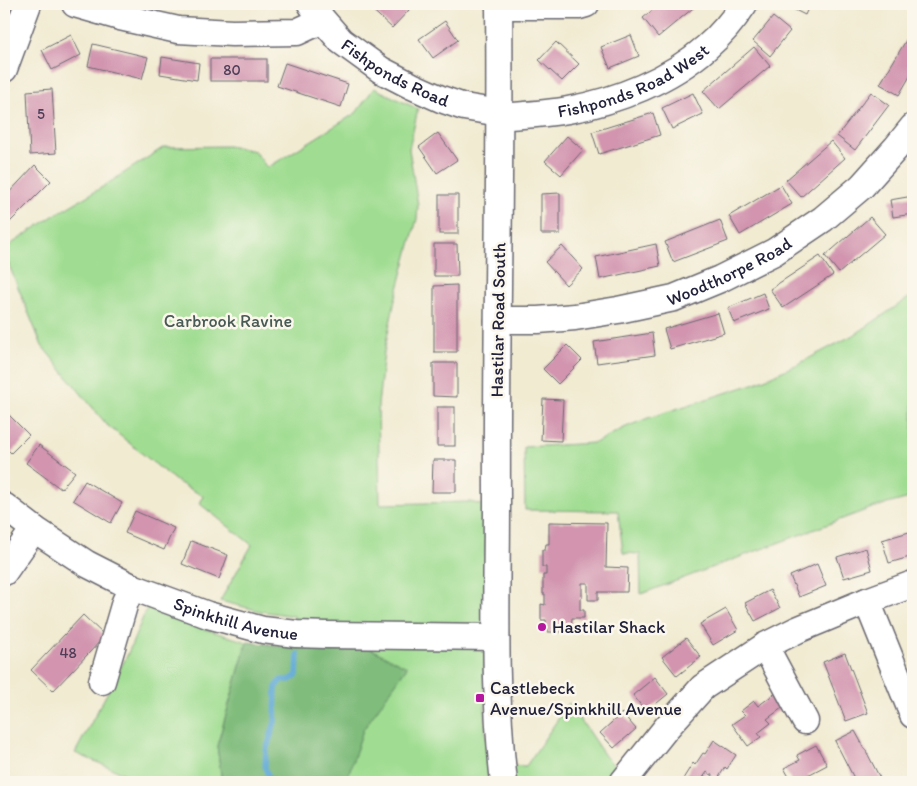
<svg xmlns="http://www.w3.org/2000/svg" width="917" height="786" font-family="Itim,sans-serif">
	<rect width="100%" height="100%" fill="#fbf7ec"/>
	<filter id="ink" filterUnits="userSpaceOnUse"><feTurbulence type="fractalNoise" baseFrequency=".02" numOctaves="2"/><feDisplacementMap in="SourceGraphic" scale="10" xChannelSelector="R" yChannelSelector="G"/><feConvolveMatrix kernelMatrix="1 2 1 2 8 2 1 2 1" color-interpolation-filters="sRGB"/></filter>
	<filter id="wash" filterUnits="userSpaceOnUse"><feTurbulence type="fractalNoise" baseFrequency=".0096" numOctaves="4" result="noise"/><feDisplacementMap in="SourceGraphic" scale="20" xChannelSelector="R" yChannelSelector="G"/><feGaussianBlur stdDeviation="1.12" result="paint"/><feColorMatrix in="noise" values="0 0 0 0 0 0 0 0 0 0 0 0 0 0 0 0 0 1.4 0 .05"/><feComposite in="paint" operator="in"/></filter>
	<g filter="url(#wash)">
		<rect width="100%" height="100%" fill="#f1ebd2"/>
		<!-- green -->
		<g fill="#a0dd92" stroke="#618066">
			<polygon points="374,88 418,109 409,149 418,205 417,219 395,300 384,352 378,405 380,504 470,502 486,506 484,682 486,735 496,765 526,766 569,703 605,756 618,769 603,782 233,782 367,647 295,647 294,616 260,611 220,601 252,545 200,504 203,496 176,481 107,425 42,346 4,253 4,249 53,216 104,186 164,147 228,146 255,151 267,168 356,113"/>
			<polygon points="913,295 913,497 869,509 641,594 640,554 623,553 618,511 525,510 524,447 595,443 626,427 648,418 756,383 800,363 857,333"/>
			<polygon points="148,605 188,624 247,642 217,746 222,782 144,782 75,753 127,656"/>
		</g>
		<!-- forest -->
		<polygon fill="#80bc7c" stroke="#516f5c" points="247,642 295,647 367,647 407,667 363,730 346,782 222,782 217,746"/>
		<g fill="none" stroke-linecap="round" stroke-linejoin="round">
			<!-- stream -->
			<polyline stroke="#5da8d5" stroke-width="5.5" points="271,782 265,768 266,751 275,722 276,687 281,680 290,680 297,675 298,654"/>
		</g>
		<g id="blocks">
			<!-- building -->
			<g fill="#d294af">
				<polygon points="366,4 402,4 409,10 392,28"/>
				<polygon points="660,4 698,4 658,37 643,18"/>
				<polygon points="783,4 810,4 805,15"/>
				<polygon points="773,17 790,31 770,56 753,41"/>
				<polygon points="445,21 458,40 433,58 419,39"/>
				<polygon points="911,32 913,33 913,71 899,95 880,84"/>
				<polygon points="71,35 81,55 52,70 42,50"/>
				<polygon points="631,35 639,56 610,68 601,47"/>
				<polygon points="556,42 579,64 562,81 539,60"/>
				<polygon points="93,44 148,57 142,79 88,66"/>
				<polygon points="754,47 770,66 719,109 703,91"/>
				<polygon points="162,57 199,63 197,80 160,74"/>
				<rect x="210" y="59" width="57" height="22"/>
				<polygon points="285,63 348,84 341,107 277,86"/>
				<polygon points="52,89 56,153 30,155 27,91"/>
				<polygon points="871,92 889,105 855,150 837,136"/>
				<polygon points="693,93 703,114 672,129 662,108"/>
				<polygon points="653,113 660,135 599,154 592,132"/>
				<polygon points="438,133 457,160 437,173 419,147"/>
				<polygon points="567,136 583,150 561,175 545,161"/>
				<polygon points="831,141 845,158 801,197 786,180"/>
				<polygon points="35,165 51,181 9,223 4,218 4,198"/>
				<polygon points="781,185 792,204 740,235 729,216"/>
				<polygon points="560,193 560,234 541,234 541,194"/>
				<rect x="439" y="195" width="19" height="39"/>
				<polygon points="913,196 913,214 893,217 890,200"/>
				<polygon points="870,217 885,234 839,273 825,256"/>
				<polygon points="720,220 728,241 673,262 665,242"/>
				<polygon points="434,244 457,244 458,276 434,276"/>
				<polygon points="656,244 660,266 600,279 596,257"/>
				<polygon points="562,246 583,269 566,285 545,262"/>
				<polygon points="820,256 833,275 783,308 770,289"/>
				<polygon points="457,285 457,352 434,352 434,286"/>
				<polygon points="763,293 769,309 734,323 728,308"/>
				<polygon points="718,313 724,333 670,349 664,329"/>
				<polygon points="652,333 655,355 597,363 594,342"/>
				<polygon points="567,345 582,360 558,384 543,369"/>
				<polygon points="433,363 457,363 457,397 433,396"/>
				<polygon points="543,399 563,400 561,441 541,440"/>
				<rect x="437" y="407" width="18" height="39"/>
				<polygon points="4,410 29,435 11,453 4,446"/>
				<polygon points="39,445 75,472 61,489 26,463"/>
				<polygon points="433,460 456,460 456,492 432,492"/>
				<polygon points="85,481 122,503 111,523 73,500"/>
				<polygon points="135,511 174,528 164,550 125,533"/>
				<polygon points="549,522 607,523 606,567 628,568 627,592 598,592 598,600 588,600 588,583 582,583 582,598 580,598 580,610 584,610 584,618 572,618 571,632 548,632 548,625 546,625 546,620 541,620 541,604 545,605 545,594 543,594 543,575 546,575 546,567 542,567 542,550 545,550 546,544 549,544"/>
				<polygon points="909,532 913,545 913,556 889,563 882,540"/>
				<polygon points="191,541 228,555 219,579 182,564"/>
				<polygon points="866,548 872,570 844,578 837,557"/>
				<polygon points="817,564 826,586 799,597 790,576"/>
				<polygon points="770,590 780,608 755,621 745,603"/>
				<polygon points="726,609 738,630 713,645 700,624"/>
				<polygon points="83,615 105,636 53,691 31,670"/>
				<polygon points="686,638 701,657 677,676 662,657"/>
				<polygon points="845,653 868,713 846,721 823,662"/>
				<polygon points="655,677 668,694 646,712 633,695"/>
				<polygon points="777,692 786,705 767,719 771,723 758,733 761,737 748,746 732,724 745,715 741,711 754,701 758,706"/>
				<polygon points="622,713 636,729 614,748 600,733"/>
				<polygon points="855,731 865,749 882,782 856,782 835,741"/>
				<polygon points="714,740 736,755 727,769 725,767 718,779 707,772 700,782 681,782 693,763 695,765 703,753 705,754"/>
				<polygon points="816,745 827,765 808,775 810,780 806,782 792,782 784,768 800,760 797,755"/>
			</g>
		</g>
	</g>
	<g filter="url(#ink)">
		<use href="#blocks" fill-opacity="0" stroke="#6a6870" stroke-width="1"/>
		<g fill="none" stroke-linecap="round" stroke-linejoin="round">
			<defs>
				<g id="minor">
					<polyline points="75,4 120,17 178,30 232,33 297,32 312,25 321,18"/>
					<path id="s1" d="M311 4 321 18 341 41 381 70 412 86 441 99 464 107 488 111H500"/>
					<path d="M499 4C501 169 496 335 497 501 497 595 493 689 504 782"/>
					<polyline points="499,6 579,6 586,4"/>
					<polyline points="4,69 28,4"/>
					<path id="s2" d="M499 117C522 115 546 114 568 110 617 101 670 80 707 47 721 35 734 19 744 4"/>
					<path id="s3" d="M498 320H538L575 317 618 310 674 298 720 279 774 252 823 219 862 186 896 148 913 127"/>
					<path id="s4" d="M4 506 34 529 87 564 132 587 208 615 263 630 296 634 327 635 496 637"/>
					<polyline points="4,572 34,529"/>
					<polyline points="867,601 913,715"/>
					<polyline points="765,646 805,721"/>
					<polyline points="102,681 125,602 132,587"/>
					<polyline points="623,782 667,727 703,687 765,646 797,630 867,601 913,584"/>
				</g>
			</defs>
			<!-- minor casing -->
			<use href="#minor" stroke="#6a6870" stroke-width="29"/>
			<!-- minor -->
			<use href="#minor" stroke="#fff" stroke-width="26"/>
		</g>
	</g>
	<!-- markers -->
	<g fill="#b5179e" stroke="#fbf7ec" stroke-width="2">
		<circle cx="542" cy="627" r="5"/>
		<rect x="475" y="693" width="10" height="10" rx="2.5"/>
	</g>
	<g text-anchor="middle" stroke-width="5" stroke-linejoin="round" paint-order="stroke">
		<!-- number labels -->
		<g font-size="15" fill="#4e3e58">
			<text x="232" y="75">80</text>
			<text x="41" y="119">5</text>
			<text x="68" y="658">48</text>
		</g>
		<!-- street labels -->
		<g font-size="18" fill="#22223b" stroke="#fbf7ec">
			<text dy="6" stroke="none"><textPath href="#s1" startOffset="111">Fishponds Road</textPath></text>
			<text dy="6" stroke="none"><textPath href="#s2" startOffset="141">Fishponds Road West</textPath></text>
			<text dy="6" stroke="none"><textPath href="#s3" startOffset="239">Woodthorpe Road</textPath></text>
			<text transform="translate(498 320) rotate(-89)" y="6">Hastilar Road South</text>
			<text dy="6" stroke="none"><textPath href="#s4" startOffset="261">Spinkhill Avenue</textPath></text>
		</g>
		<!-- park labels -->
		<g font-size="18" fill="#485a55" stroke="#fbf7ec">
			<text x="228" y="327">Carbrook Ravine</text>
		</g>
		<!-- poi labels -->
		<g font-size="18" fill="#22223b" stroke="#fbf7ec" text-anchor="start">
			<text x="552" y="633">Hastilar Shack</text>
			<text x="490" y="694">Castlebeck<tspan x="490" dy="21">Avenue/Spinkhill Avenue</tspan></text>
		</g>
	</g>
	<!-- margin -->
	<rect width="917" height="786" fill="none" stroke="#fbf7ec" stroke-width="20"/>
</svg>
